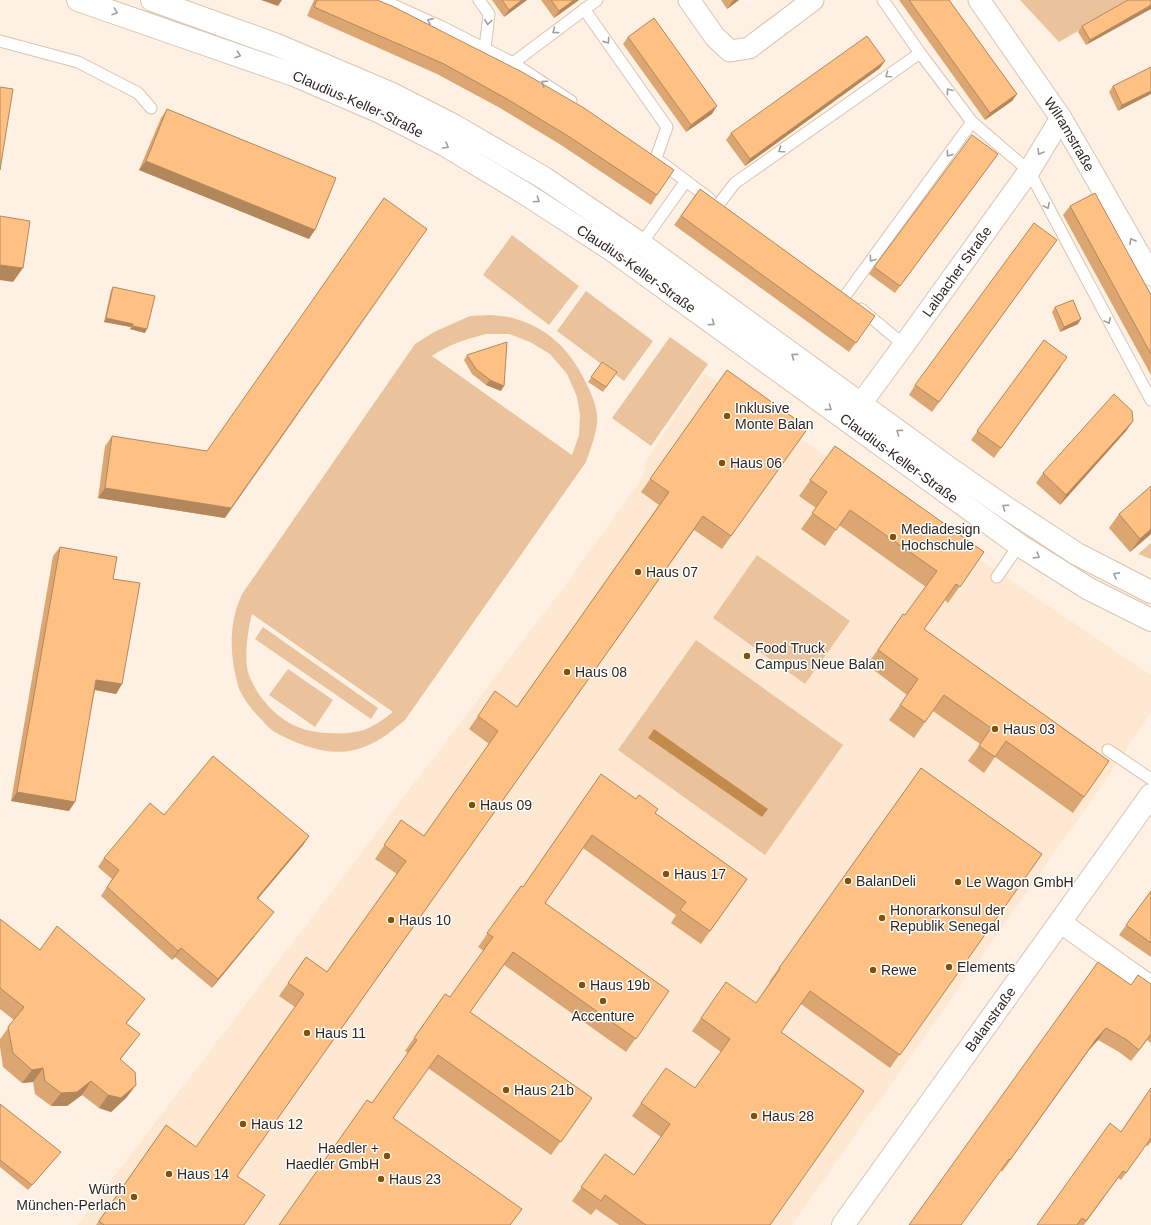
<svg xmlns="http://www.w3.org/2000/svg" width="1151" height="1225" font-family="Helvetica,sans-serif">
	<rect width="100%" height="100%" fill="#fef1e4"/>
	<!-- built -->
	<polygon fill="#fee8d2" points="704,373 1151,675 1151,713 1110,774 792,1225 77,1225 566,584 644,475 645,462"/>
	<!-- green -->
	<g fill="#eac39c" fill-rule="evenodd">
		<polygon points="1020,0 1132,0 1059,42"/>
		<polygon points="512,235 579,286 549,325 483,275"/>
		<polygon points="586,291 653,341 624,381 557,331"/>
		<path d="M491 315C499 316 508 316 516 319 547 328 569 349 583 377 589 389 596 402 597 415 599 427 590 451 586 462L405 720C390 733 373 746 354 750 338 754 321 751 306 746 294 742 283 737 273 731 269 728 265 724 262 720 253 712 246 702 240 691 238 687 237 681 236 677 229 649 230 620 242 594L415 344 434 332 470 316ZM486 334H509L530 342 550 354 567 374 577 397 580 415 579 435 572 455 432 356C448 345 466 339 486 334ZM252 614 393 712C384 719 374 726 364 730 353 733 341 734 331 733 320 733 308 731 298 727 275 718 255 694 248 672 244 657 248 628 252 614Z"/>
		<polygon points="670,337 708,364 651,446 612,418"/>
		<polygon points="1151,543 1151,559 1138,554"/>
		<polygon points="757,555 850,621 805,684 713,618"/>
		<polygon points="263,627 378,708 371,719 255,639"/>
		<polygon points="696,640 843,745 765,855 618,750"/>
		<polygon points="288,669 333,700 315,727 269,695"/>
	</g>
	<!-- water -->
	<polygon fill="#c48a4c" points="654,729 768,809 762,817 648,738"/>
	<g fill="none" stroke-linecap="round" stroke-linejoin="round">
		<defs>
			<g id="lane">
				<polyline points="382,0 442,27 513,63 571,101"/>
				<polyline points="479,0 489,14 485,48"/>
				<polyline points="883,0 920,53 972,122 1029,171 1151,400"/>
				<polyline points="584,9 667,127 656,158"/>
				<polyline points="0,41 78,62 138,93 151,108"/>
				<polyline points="513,63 597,0"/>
				<polyline points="662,163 710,199"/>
				<polyline points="718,205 735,183 920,53"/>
				<polyline points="641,244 686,181"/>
				<polyline points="845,296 972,122"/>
				<polyline points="861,309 904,345"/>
				<polyline points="997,577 1019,545"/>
				<polyline points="1108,750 1151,779"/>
			</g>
			<g id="street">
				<polyline points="689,0 715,37 730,51 749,48 813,0"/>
				<path id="s1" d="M979 0 1061 118 1094 175 1151 275"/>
				<path id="s2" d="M851 417 904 345 1029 171 1061 118"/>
				<polyline points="1060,922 1151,987"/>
			</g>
			<g id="secondary">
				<path id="s3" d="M78 0 294 75 380 112 445 145 529 196 612 250 1019 545 1089 589 1151 620"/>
				<polyline points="152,0 277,45 390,93 453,125 544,178 641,244 946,466 1008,509 1077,554 1151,592"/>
				<path id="s4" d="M843 1225 1151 795"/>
			</g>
		</defs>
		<!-- lane casing -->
		<use href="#lane" stroke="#dac4b0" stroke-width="13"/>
		<!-- street casing -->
		<use href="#street" stroke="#dac4b0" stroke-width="23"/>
		<!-- secondary casing -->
		<use href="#secondary" stroke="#dac4b0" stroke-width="24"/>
		<!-- lane -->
		<use href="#lane" stroke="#fff" stroke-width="11"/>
		<!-- street -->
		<use href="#street" stroke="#fff" stroke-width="21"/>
		<!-- secondary -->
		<use href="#secondary" stroke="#fff" stroke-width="22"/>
	</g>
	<!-- wall -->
	<g fill="#dba671">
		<polygon points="314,0 377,0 657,195 651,205 561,145 500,108 437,74 307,16"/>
		<polygon points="492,0 527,0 504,17"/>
		<polygon points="541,0 579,0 554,18"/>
		<polygon points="721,0 739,0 727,9"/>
		<polygon points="899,0 949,0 1017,94 1012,101 985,120"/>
		<polygon points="1128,0 1086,45 1078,32 1082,26"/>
		<polygon points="628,37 712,114 686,132 623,44"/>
		<polygon points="1151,67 1118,111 1109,92 1113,86"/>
		<polygon points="880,68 745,166 726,140 731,133"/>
		<polygon points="167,109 309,239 139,170 161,118"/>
		<polygon points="998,154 895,293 869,274 874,267"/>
		<polygon points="700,189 875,316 849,352 674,225"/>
		<polygon points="1070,206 1151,295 1151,375 1063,215"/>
		<polygon points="1057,240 932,412 909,395 915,385"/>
		<polygon points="113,287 145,333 130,329 131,327 104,322 111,290"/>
		<polygon points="1055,307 1078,324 1060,332 1052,312"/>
		<polygon points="1044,340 1061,367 994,458 971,440"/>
		<polygon points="467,355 501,391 486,385 472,374 464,360"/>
		<polygon points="602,362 617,372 603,392 588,382"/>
		<polygon points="727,370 808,428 722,549 694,530 237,1176 244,1225 96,1225 166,1125 196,1147 295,1007 279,996 306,957 327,972 397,874 375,859 401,820 424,836 489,744 469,729 495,691 517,707 659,505 641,492"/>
		<polygon points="1133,421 1126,431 1060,505 1036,483 1043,473"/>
		<polygon points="112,436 225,518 98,498 105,446"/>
		<polygon points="835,446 984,552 948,603 945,600 924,629 1109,761 1073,813 995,757 984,773 968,761 980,744 933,711 914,738 889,720 907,695 867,665 903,614 905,615 926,587 839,525 825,546 801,529 816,508 799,496"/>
		<polygon points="1119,514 1151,534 1130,552 1109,528"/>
		<polygon points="60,547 113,579 122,684 116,694 95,690 69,811 11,801 53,556"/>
		<polygon points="921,768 1042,854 890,1068 801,1004 781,1032 770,1225 619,1225 596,1209 591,1215 572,1201 605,1154 634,1175 661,1137 632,1116 641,1103 695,1088 721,1052 692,1031 701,1018 756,1003 770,982 769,982"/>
		<polygon points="601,774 747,879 701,944 671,923 676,915 583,848 545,903 669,991 626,1052 504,965 470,1012 592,1098 551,1155 428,1068 372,1103 408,1053 405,1051 445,994 450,997 484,951 478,947 521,886 523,887"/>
		<polygon points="164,815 309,836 303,845 258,898 267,921 212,988 175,957 172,960 101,896 112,879 98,867 104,858"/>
		<polygon points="1151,891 1151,957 1119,935"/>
		<polygon points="0,919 40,950 135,1012 126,1024 130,1047 120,1060 136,1085 126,1098 111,1112 99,1108 82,1095 67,1106 51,1106 35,1094 33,1082 22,1083 3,1067 0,1047 0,1039 14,1020 0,1009"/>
		<polygon points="1131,985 1151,992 1151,1043 1147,1040 1131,1061 1119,1052 1098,1040 1089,1050 1002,1172 1001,1170"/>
		<polygon points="1151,1088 1151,1142 1148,1146 1146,1145 1121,1180 1118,1178 1084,1225 1077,1225 1121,1132"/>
		<polygon points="0,1104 61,1152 57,1156 28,1190 0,1167"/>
	</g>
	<!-- shaded-wall -->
	<g fill="#b2875c">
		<polygon points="261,0 282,0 278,6"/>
		<polygon points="522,0 527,0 504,17 509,10"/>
		<polygon points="574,0 579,0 554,18 559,11"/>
		<polygon points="734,0 739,0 727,9 732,2"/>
		<polygon points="1151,5 1151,9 1086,45 1090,40"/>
		<polygon points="885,61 880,68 745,166 750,159"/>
		<polygon points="1151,91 1151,94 1118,111 1122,105"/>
		<polygon points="1017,94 1012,101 985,120 990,113"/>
		<polygon points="717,106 712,114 686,132 691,125"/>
		<polygon points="146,161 315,230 309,239 139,170"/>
		<polygon points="421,239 225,518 98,498 105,488 231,508"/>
		<polygon points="0,265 23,268 13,282 0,280"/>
		<polygon points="106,318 133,324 131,327 104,322"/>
		<polygon points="1081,319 1078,324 1060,332 1064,327"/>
		<polygon points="133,326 147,329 145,333 130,329"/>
		<polygon points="490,380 504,386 501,391 486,385"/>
		<polygon points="1133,421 1126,431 1060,505 1066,495"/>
		<polygon points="1151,529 1151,534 1130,552 1140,539"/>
		<polygon points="96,680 122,684 116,694 90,689"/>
		<polygon points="17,792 75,802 69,811 11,801"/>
		<polygon points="309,836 303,845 251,907 257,898"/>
		<polygon points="274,912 267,921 212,988 218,979"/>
		<polygon points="181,948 175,957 172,960 178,951"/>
		<polygon points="145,999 135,1012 116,1037 126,1023"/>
		<polygon points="1106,1028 1098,1040 1089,1050 1002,1172 1097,1038"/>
		<polygon points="140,1034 130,1047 110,1072 120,1059"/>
		<polygon points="1151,1034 1147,1040 1131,1061 1139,1050"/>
		<polygon points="43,1068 33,1082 22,1083 32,1070"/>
		<polygon points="91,1081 82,1095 67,1106 51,1106 61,1093"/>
		<polygon points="136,1085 126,1098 111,1112 99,1108 108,1095"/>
	</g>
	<!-- building -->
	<g fill="#ffc183" stroke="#b2875c">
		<polygon points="317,0 377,0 392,6 522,72 584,108 674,170 657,195 568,136 507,99 444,64 314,7"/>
		<polygon points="502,0 522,0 509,10"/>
		<polygon points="551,0 574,0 559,11"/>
		<polygon points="909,0 949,0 1017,94 990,113"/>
		<polygon points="1128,0 1151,0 1151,5 1090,40 1082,26"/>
		<polygon points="654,18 717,106 691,125 628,37"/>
		<polygon points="867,36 885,61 750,159 731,133"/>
		<polygon points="1151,67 1151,91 1122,105 1113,86"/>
		<polygon points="0,87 13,89 0,170"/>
		<polygon points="167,109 336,178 315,230 146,161"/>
		<polygon points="972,135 998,154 900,286 874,267"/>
		<polygon points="700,189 875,316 856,343 681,216"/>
		<polygon points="1095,193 1151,295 1151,354 1070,206"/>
		<polygon points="384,198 427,229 231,508 105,488 112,436 207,451"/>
		<polygon points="0,216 30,221 23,268 0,265"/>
		<polygon points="1034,223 1057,240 939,402 915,385"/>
		<polygon points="113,287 155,296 147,329 133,326 133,324 106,318"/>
		<polygon points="1073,300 1081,319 1064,327 1055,307"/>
		<polygon points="1044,340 1067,357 1001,448 977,431"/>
		<polygon points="507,342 504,386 490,380 476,369 467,355"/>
		<polygon points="602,362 617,372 606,387 591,377"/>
		<polygon points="727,370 808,428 731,536 703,516 626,626 237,1176 265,1195 244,1225 104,1225 99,1221 166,1125 196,1147 304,994 288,983 306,957 327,972 406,861 384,845 401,820 424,836 498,731 478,716 495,691 517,707 669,492 650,479"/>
		<polygon points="1114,394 1132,411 1133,421 1066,495 1043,473"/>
		<polygon points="835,446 984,552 960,587 956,584 924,629 1109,761 1084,797 1006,741 995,757 979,746 991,728 944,695 925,722 900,705 918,679 878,650 903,614 905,615 937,571 850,510 836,530 812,513 827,492 810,480"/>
		<polygon points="1151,486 1151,529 1140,539 1119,514"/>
		<polygon points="60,547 117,557 113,579 140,583 122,684 96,680 75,802 17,792"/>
		<polygon points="213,756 309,836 257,898 274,912 218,979 181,948 178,951 107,887 119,870 104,858 150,803 164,815"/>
		<polygon points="921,768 1042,854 900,1055 810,991 781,1032 864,1091 770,1225 646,1225 605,1195 601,1201 581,1187 605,1154 634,1175 670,1124 641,1103 666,1068 695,1088 730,1039 701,1018 726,982 756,1003 780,969 779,968"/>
		<polygon points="601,774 636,799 639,795 658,809 655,813 747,879 710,931 680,910 686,902 592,835 545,903 669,991 636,1039 513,952 470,1012 592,1098 561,1142 438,1055 393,1118 522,1209 510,1225 279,1225 367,1100 372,1103 417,1040 414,1038 445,994 450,997 493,937 487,933 521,886 523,887"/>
		<polygon points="1151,891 1151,943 1126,925"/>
		<polygon points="0,919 40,950 57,926 145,999 126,1023 140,1034 120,1059 135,1072 136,1085 121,1098 108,1095 91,1081 77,1092 61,1093 45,1081 43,1068 32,1070 13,1053 8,1027 24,1007 0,988"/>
		<polygon points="1098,962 1131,985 1138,975 1151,984 1151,1034 1139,1050 1127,1040 1106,1028 1097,1038 1010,1160 1009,1159 961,1225 909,1225"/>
		<polygon points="1151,1088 1151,1138 1126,1173 1123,1171 1086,1221 1082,1218 1077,1225 1037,1225 1110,1123 1121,1132"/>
		<polygon points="0,1104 61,1152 32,1185 0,1160"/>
	</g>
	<!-- one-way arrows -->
	<defs><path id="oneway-chevron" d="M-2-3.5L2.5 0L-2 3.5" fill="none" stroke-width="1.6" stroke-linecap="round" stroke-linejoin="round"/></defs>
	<g stroke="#a19e9b">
		<use href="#oneway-chevron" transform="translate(115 12) rotate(19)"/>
		<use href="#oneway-chevron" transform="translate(430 21) rotate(-156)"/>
		<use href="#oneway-chevron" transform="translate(488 22) rotate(97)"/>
		<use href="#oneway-chevron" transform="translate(555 31) rotate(143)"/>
		<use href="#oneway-chevron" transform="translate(607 41) rotate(55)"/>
		<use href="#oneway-chevron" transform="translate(238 55) rotate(19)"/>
		<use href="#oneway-chevron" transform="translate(888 75) rotate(145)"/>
		<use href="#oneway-chevron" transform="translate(544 83) rotate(-146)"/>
		<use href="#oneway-chevron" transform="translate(949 91) rotate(-127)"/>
		<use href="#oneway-chevron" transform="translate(446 146) rotate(30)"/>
		<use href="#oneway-chevron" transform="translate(781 150) rotate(145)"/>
		<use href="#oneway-chevron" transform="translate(1040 152) rotate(121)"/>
		<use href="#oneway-chevron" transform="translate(949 154) rotate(126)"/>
		<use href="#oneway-chevron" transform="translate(537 200) rotate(34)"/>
		<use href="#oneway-chevron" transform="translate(1047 206) rotate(62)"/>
		<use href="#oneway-chevron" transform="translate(1132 241) rotate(-119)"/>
		<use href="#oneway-chevron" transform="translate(872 259) rotate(126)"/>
		<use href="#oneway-chevron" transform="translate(1108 321) rotate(62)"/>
		<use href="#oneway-chevron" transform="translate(712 323) rotate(36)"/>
		<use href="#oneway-chevron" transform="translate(794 356) rotate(-144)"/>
		<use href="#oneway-chevron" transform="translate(829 408) rotate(36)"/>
		<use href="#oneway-chevron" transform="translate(899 432) rotate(-144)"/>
		<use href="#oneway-chevron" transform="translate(1005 507) rotate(-146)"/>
		<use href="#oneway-chevron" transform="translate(1037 556) rotate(32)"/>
		<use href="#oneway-chevron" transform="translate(1116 575) rotate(-152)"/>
	</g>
	<!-- markers -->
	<g fill="#875000" stroke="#fff" stroke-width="1.5">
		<circle cx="727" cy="416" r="4"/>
		<circle cx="722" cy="463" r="4"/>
		<circle cx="893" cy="537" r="4"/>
		<circle cx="638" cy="572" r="4"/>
		<circle cx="747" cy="656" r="4"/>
		<circle cx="567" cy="672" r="4"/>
		<circle cx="995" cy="729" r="4"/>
		<circle cx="472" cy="805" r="4"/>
		<circle cx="666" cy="874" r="4"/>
		<circle cx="848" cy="881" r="4"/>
		<circle cx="958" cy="882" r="4"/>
		<circle cx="882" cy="918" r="4"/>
		<circle cx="391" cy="920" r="4"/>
		<circle cx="949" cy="967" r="4"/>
		<circle cx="873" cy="970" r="4"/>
		<circle cx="582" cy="985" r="4"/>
		<circle cx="603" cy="1001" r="4"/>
		<circle cx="307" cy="1033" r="4"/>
		<circle cx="506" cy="1090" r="4"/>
		<circle cx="754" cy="1116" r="4"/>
		<circle cx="243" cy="1124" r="4"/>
		<circle cx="387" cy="1156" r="4"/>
		<circle cx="169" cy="1174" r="4"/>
		<circle cx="381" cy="1179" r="4"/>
		<circle cx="134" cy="1197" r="4"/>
	</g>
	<g text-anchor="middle" stroke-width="3" stroke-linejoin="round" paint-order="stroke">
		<!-- street labels -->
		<g font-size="14" fill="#2f2720" stroke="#fff">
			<text dy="5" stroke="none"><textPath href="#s3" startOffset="299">Claudius-Keller-Straße</textPath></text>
			<text dy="5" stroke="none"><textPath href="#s1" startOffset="162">Wilramstraße</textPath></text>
			<text dy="5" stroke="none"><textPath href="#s3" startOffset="623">Claudius-Keller-Straße</textPath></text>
			<text dy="5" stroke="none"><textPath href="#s2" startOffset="180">Laibacher Straße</textPath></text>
			<text dy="5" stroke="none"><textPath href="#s3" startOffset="947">Claudius-Keller-Straße</textPath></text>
			<text dy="5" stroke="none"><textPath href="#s4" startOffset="253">Balanstraße</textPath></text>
		</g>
		<!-- poi labels -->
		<g font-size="14" fill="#2f2720" stroke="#fff" text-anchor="start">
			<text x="735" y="413">Inklusive<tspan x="735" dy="16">Monte Balan</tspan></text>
			<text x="730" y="468">Haus 06</text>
			<text x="901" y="534">Mediadesign<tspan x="901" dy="16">Hochschule</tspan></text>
			<text x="646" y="577">Haus 07</text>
			<text x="755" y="653">Food Truck<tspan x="755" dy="16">Campus Neue Balan</tspan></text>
			<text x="575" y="677">Haus 08</text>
			<text x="1003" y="734">Haus 03</text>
			<text x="480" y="810">Haus 09</text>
			<text x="674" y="879">Haus 17</text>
			<text x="856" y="886">BalanDeli</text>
			<text x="966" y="887">Le Wagon GmbH</text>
			<text x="890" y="915">Honorarkonsul der<tspan x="890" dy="16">Republik Senegal</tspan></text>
			<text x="399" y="925">Haus 10</text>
			<text x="957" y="972">Elements</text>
			<text x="881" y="975">Rewe</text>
			<text x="590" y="990">Haus 19b</text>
			<text x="603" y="1021" text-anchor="middle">Accenture</text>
			<text x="315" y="1038">Haus 11</text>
			<text x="514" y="1095">Haus 21b</text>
			<text x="762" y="1121">Haus 28</text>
			<text x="251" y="1129">Haus 12</text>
			<text x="379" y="1153" text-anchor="end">Haedler +<tspan x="379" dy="16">Haedler GmbH</tspan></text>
			<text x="177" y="1179">Haus 14</text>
			<text x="389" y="1184">Haus 23</text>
			<text x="126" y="1194" text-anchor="end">Würth<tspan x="126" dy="16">München-Perlach</tspan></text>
		</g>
	</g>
</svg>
